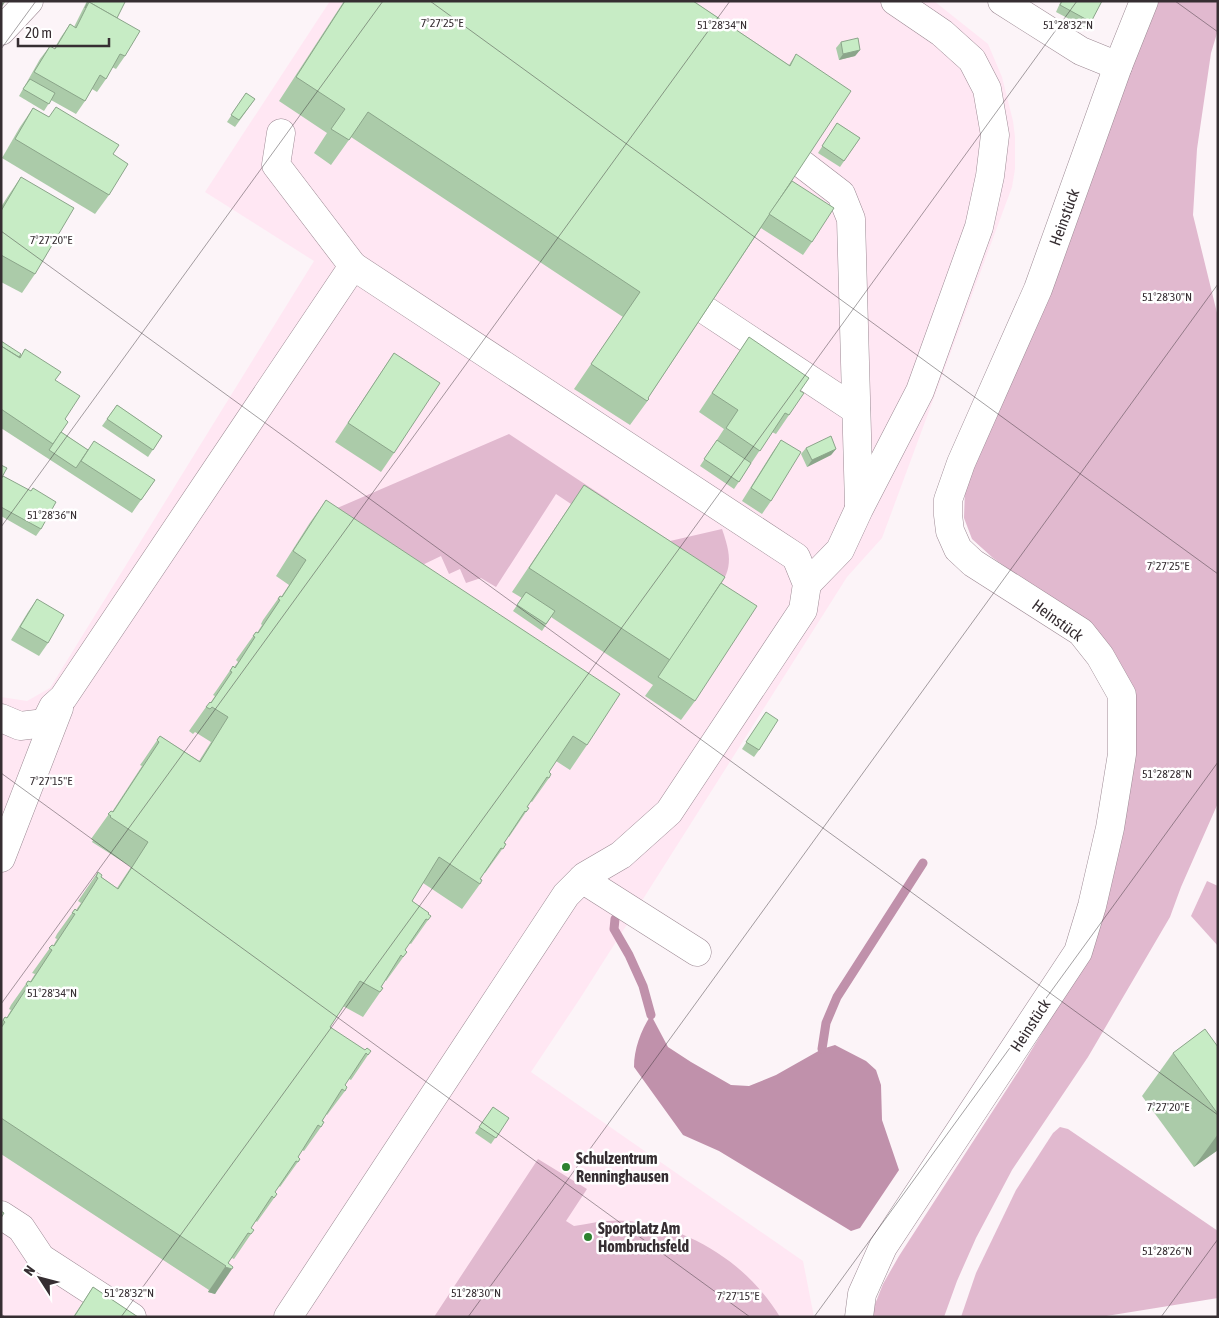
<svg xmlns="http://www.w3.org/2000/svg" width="1219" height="1318" font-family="'Asap Condensed',sans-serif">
	<rect width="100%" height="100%" fill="#fcf4f8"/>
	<!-- built -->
	<polygon fill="#ffe7f3" points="330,1 934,1 988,44 1002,77 1013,121 1015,137 1015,169 1012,187 882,538 847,577 581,997 531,1072 803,1261 814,1317 1,1317 1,697 27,701 50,688 314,261 205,192"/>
	<!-- green -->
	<g fill="#e1b9cf">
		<polygon points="1151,1 1218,1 1218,30 1211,53 1197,149 1193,215 1218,317 1218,803 1181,887 1170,917 1088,1057 1012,1170 976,1238 957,1281 944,1317 870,1317 883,1284 899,1256 1020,1069 1086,960 1135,714 1087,625 993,558 972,539 964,518 965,488"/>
		<polygon points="509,434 609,500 595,520 556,494 496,587 481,578 466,583 460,569 449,574 441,556 414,569 328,512"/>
		<path d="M622 510 670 541 722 529C734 563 731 572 710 601L613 524Z"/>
		<polygon points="1207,881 1218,886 1218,946 1191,916"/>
		<polygon points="1060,1127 1068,1129 1218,1231 1218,1298 1100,1317 961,1317 976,1273 1016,1190 1053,1133"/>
		<path d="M538 1159 587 1189 566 1221 574 1226C592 1223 610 1219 628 1221 690 1227 748 1264 780 1317H434Z"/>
	</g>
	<!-- water -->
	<path fill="#c091ab" d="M651 1015 668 1047 691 1062 731 1085 749 1086 776 1075 822 1049 835 1045 866 1061 876 1070 881 1085 882 1120 899 1170 860 1228 851 1231 719 1151 683 1135 634 1067C634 1049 641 1030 651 1015Z"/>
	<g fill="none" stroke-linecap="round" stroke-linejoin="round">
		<!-- stream -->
		<g stroke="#c091ab" stroke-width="9">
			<polyline points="615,919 614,929 629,955 643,986 651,1015"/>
			<polyline points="822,1049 826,1023 837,997 923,863"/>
		</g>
		<defs>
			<g id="minor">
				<polyline points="1002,1 1081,51 1118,66"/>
				<polyline points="1,31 29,1"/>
				<polyline points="281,133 276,165 353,266"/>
				<polyline points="802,164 841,194 851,219 859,505"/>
				<polyline points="705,310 856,410"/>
				<polyline points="807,584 840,550 859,509 920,391 979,227 990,176 995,135 987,89 972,60 942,33 895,1"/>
				<polyline points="1,718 20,726 45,723 53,707 63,698 353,266 796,557 807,584 803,610 669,812 621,855 585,876 566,895 288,1317"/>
				<polyline points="1,858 59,708"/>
				<polyline points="582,879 697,952"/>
				<polyline points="1,1215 21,1228 41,1258 132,1317"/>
				<polyline points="859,1317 862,1294 883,1247 1078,952 1092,906 1110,828 1122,754 1122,695 1100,656 1081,632 973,563 958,549 950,531 948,515 948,500 961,463 1038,289 1118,66 1144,1"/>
			</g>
		</defs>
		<!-- minor casing -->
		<use href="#minor" stroke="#9d8a94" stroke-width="29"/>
		<!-- minor -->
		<use href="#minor" stroke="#fff" stroke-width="28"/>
	</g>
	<!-- wall -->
	<g fill="#abcba9">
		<polygon points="87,1 124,1 117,18 125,56 116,69 112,67 106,79 97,92 92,89 85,101 76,114 51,100 44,111 19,96 40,59 50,46 54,49 61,37 70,24 74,27"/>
		<polygon points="344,1 693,1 789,65 796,54 792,181 812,242 803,255 761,228 648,398 649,399 630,425 574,389 623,317 351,137 331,165 314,153 327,133 279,101"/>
		<polygon points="1061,1 1102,1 1086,28 1056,12"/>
		<polygon points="841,42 860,50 855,56 839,60 836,48"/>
		<polygon points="246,93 255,99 235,127 227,122"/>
		<polygon points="33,108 113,154 109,195 95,214 2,158 20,127"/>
		<polygon points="837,123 860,138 840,167 818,153"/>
		<polygon points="21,177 35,274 22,293 1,282 1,207 8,196"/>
		<polygon points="749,337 800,391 789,415 776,434 772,432 734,489 700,466 724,429 699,412"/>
		<polygon points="1,341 55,380 65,419 61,432 88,450 155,480 132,513 1,428"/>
		<polygon points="394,353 394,453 381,472 335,442"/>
		<polygon points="117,405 162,436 148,457 102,426"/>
		<polygon points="781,440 771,501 762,514 742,501 772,453"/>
		<polygon points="806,448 836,449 831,455 807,467 801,454"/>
		<polygon points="1,465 3,476 41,529 36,536 1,516"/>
		<polygon points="584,485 721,583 695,701 681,720 645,696 653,685 551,617 542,631 513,611 522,598 512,592"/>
		<polygon points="326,500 587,745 570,770 556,761 549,772 549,778 532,802 530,801 527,807 526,812 509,837 508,836 504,843 506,844 485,873 484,872 480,879 480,884 462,909 423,883 412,901 428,914 428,920 411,944 409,943 405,950 407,952 386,981 385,980 381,987 383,988 363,1017 343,1006 330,1027 368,1055 351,1080 349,1079 345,1085 345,1091 327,1115 326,1114 322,1121 321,1127 304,1151 302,1150 298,1157 300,1159 280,1187 279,1186 275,1192 277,1194 257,1222 256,1221 251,1228 251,1234 234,1259 232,1258 228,1263 215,1294 208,1292 209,1290 1,1154 1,1022 5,1017 7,1017 11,1010 9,1009 11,1005 28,981 30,982 35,974 32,973 52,945 53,946 57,939 55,938 57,934 75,909 76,910 81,903 78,901 98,872 101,877 117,888 131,867 92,842 93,840 91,839 111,811 112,812 142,766 140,765 143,761 160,736 199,761 211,742 195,732 193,734 189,731 206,707 211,702 215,696 213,695 216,691 233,666 234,667 238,662 236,660 256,632 257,633 262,625 261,624 263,620 280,596 281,597 289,585 276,576 309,524"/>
		<polygon points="37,599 48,643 39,656 11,640 28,612"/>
		<polygon points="766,712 759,750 754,757 742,749"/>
		<polygon points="1218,1047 1218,1150 1194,1167 1142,1096 1173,1053"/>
		<polygon points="493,1107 509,1118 491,1144 475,1133"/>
		<polygon points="93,1287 138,1317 73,1317"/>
	</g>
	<!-- shaded-wall -->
	<g fill="#8ba58a">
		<polygon points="5,2 1,8 1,3"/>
		<polygon points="860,50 855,56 839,60 843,54"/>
		<polygon points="836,449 831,455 807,467 812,460"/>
		<polygon points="1218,1134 1218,1150 1194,1167"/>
		<polygon points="225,1267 232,1269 215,1294 208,1292"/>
	</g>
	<!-- building -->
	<g fill="#c7ecc5" stroke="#8ba58a">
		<polygon points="88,1 124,1 125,2 117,18 89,2 85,8"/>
		<polygon points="345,1 693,1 790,66 796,54 851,91 648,398 649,399 647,401 591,364 640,292 368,112 349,140 331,129 345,109 296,77"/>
		<polygon points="1062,1 1102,1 1091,22 1060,5"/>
		<polygon points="89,2 140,31 125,56 120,54 106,79 100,75 85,101 34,72 50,46 55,49 70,24 76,28"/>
		<polygon points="858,38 860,50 843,54 841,42"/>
		<polygon points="30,79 55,93 49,104 23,89"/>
		<polygon points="246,93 255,99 239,120 231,115"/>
		<polygon points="56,107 119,145 113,154 128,164 109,195 15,139 33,108 49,117"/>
		<polygon points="837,123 860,138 844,161 822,146"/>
		<polygon points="21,177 74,208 35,274 1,255 1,211"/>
		<polygon points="792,181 834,208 812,242 769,214"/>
		<polygon points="749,337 809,378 800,391 804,393 789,415 785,413 760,451 726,428 738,410 712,393"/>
		<polygon points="1,341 21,354 19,357 1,346"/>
		<polygon points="1,346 20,358 25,349 61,372 55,380 80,396 65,419 68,422 53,444 1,409"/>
		<polygon points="394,353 440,383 394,453 348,423"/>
		<polygon points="117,405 162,436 153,450 107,419"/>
		<polygon points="61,432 88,450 76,468 49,450"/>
		<polygon points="831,436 836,449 812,460 806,448"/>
		<polygon points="717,440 751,463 739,482 704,459"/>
		<polygon points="781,440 801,452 771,501 751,488"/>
		<polygon points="94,441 155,480 141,500 81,461"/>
		<polygon points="1,465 7,468 1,479"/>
		<polygon points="3,476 31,491 33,488 56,502 41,529 1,507 1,479"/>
		<polygon points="584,485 725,577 670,660 529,568"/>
		<polygon points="326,500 620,694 587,745 573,736 549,772 551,774 549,778 547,777 527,807 529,808 526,812 525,811 504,843 506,844 503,849 501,848 480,879 482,880 480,884 439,857 412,901 429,913 428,914 431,916 428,920 426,919 405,950 407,952 403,957 401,955 381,987 383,988 380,992 360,981 330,1027 365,1050 367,1048 371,1051 368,1055 366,1053 345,1085 347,1087 345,1091 342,1089 322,1121 324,1122 321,1127 318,1125 298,1157 300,1159 298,1162 296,1161 275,1192 277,1194 274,1198 272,1196 251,1228 254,1230 251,1234 248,1233 228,1263 233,1267 232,1269 225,1267 226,1266 1,1118 1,1028 5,1022 3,1020 5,1017 7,1018 28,986 26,984 28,981 31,982 52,950 49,948 52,945 54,946 75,914 72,913 75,909 77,911 98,878 96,877 98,872 102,875 101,877 118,889 148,842 110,817 111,816 108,814 111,811 113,812 159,742 157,740 160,736 200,762 228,717 212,707 210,709 206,707 210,702 211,703 232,672 230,671 233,666 235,668 255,637 253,636 256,632 258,633 280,600 278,599 280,596 282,597 306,560 293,551"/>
		<polygon points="721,583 757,606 695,701 658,677"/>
		<polygon points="526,592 555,611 546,624 517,605"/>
		<polygon points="37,599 64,615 48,643 20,627"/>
		<polygon points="766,712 778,720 759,750 746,742"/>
		<polygon points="1205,1029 1218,1047 1218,1114 1173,1053"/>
		<polygon points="493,1107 509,1118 496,1138 479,1127"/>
		<polygon points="1,1211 4,1213 1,1218"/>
		<polygon points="93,1287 138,1317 74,1317"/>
	</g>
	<!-- ticks -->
	<path fill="none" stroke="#362e32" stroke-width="1" stroke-opacity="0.45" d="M430 1 1218 574M1175 1 1218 32M1 49 36 1M1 231 1218 1115M1 527 383 1M1 773 750 1317M1 1004 730 1M1 1314 5 1317M121 1317 1077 1M468 1317 1218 284M814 1317 1218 762M1161 1317 1218 1239"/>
	<!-- markers -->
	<g fill="#2d8230" stroke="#fff" stroke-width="2">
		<circle cx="566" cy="1167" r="5"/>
		<circle cx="588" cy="1237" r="5"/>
	</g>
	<g text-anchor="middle" stroke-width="5" stroke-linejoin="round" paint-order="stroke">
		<!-- street labels -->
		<g font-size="16" fill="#362e32" stroke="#fff">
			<text transform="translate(1064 217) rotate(-70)" y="6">Heinstück</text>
			<text transform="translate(1058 620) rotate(36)" y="6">Heinstück</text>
			<text transform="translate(1030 1025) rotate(-57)" y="6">Heinstück</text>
		</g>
		<!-- poi labels -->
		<g font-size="16" font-weight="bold" fill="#362e32" stroke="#fff" text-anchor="start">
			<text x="576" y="1164">Schulzentrum<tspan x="576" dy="18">Renninghausen</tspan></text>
			<text x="598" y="1234">Sportplatz Am<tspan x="598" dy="18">Hombruchsfeld</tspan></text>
		</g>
	</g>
	<g font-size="12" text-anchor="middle" fill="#362e32" stroke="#fff" stroke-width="5" stroke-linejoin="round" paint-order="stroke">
		<text x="442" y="27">7°27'25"E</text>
		<text x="722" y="29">51°28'34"N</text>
		<text x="1068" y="29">51°28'32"N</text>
		<text x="51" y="244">7°27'20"E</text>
		<text x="1167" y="301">51°28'30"N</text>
		<text x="52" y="519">51°28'36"N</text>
		<text x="1168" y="570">7°27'25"E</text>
		<text x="1167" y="778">51°28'28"N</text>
		<text x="51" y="785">7°27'15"E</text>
		<text x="52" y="997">51°28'34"N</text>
		<text x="1168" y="1111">7°27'20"E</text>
		<text x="1167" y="1255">51°28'26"N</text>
		<text x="129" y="1297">51°28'32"N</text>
		<text x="476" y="1297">51°28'30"N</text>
		<text x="738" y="1300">7°27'15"E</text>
	</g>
	<!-- border -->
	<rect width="1219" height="1318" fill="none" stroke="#362e32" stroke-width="5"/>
	<!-- north arrow -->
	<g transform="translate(40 1278) rotate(306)" stroke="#ffffff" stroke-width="4" paint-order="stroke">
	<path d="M0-4L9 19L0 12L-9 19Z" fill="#362e32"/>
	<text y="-8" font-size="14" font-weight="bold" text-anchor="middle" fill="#362e32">N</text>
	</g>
	<!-- scale -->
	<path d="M18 38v8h91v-8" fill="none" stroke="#362e32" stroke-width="2.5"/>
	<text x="25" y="38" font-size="15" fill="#362e32" stroke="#ffffff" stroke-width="4" paint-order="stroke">20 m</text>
</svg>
